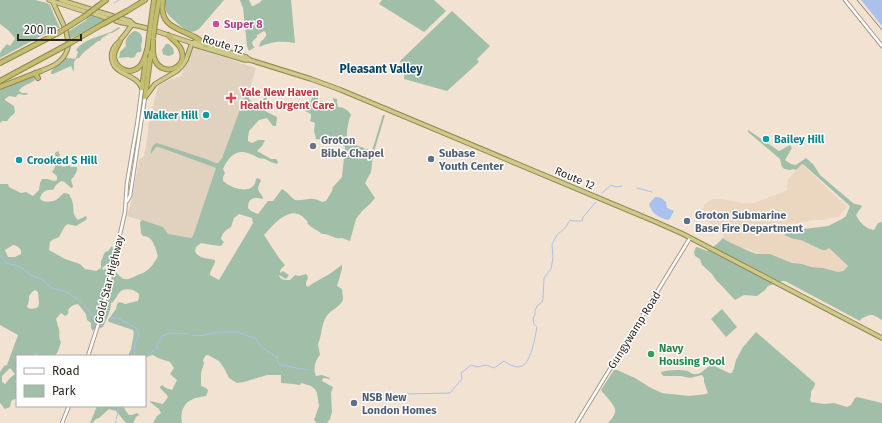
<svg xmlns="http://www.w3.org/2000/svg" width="882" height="423" font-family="'Fira Sans',sans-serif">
	<rect width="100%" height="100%" fill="#f2e2d2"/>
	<!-- commercial -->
	<polygon fill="#e1d2bf" points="193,47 256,68 249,92 193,242 167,234 163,227 127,216 131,203 139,160 144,156 147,139 149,122 158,86 169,80 181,76"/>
	<!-- built -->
	<polygon fill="#ebd6c0" points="802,164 847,207 838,217 829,218 824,220 814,220 780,226 780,230 784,235 789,238 796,240 801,240 822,250 829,248 848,266 842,271 838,272 823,268 811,267 802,264 793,264 773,255 760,254 751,250 737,246 727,241 723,238 724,236 714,226 707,221 701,218 704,205 709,201 712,199 720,199 742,203 754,203 786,191 787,190 788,179"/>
	<!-- green -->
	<g fill="#a1bea8" fill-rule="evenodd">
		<polygon points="0,0 35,0 47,3 50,5 54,15 60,28 56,28 0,58 0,53 1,52 1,51 7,44 10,46 15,39 15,38 8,30 0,24"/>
		<path d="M165 0H224L199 29C196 31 193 32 190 32 185 31 170 17 167 13 165 10 165 4 165 0Z"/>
		<path d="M240 0H249L252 6H253L259 3 262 0H291L295 43C281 41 273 41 259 47L261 41 263 40 266 36V33L264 31 257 35V37L252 42 253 46 255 47 249 51 247 46 243 8Z"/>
		<polygon points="382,0 434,0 446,11 424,32 379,4"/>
		<polygon points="452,11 490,46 477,59 479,62 447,91 404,79 405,69 400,61"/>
		<polygon points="91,15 106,20 70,39 68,33 69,31 85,21"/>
		<path d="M119 27H120L119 29 112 33H110L102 38 100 41H98L83 53 79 58H77L74 62V72L71 66 53 74H51V72C54 66 61 64 65 58H70L74 59 76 58 78 52 76 50C83 40 97 37 108 33 112 32 115 29 119 27Z"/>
		<path d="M134 31C139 31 143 35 142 41 142 42 141 44 141 45 141 47 142 50 141 52H138L136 54 135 57 131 58 128 57 119 58 120 52 126 46C124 40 129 34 134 31Z"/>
		<polygon points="166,44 169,44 173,48 174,53 172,55 168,56 163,54 162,50"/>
		<path d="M33 76 35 78 34 81C29 84 21 86 19 91L22 93H27L28 94 25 95 18 94 16 97 9 96 5 99V100L14 106 15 112 13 115 11 116 7 121H2L0 123V90Z"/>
		<path d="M248 90H250L249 99 257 107H260L262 100 266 97 267 98 264 105V110L267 112 277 117 276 126H273L267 118 259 120 249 131 248 137V141L252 143 258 140H265L262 146 257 151 271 159H276L278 162 277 164C273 163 269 161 265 159 263 158 261 159 259 158 258 158 255 156 253 155 238 148 230 154 223 169L225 173 223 177V181C232 189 254 196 256 179L258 178 261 180C260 183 258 186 258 189 259 193 263 195 263 199 255 197 248 197 248 208L251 211 258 214 268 201H273L282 189C288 192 292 199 295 200 300 201 305 199 309 199 314 198 318 200 322 202L326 201 332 191 333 187 342 177 345 147C338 138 326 141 316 139L314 131 315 123 310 121 311 118V114L301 109 302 107H307C311 103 311 97 315 93L318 95V100L332 105 334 103 333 98 337 99V103L338 107C343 107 349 110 351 115 348 121 346 135 347 142L372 151 382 118 383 115H385L373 155 371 172 365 183 375 198 370 204 362 211 356 219 350 241 342 238C334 240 330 233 322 234 318 230 312 229 307 223L308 222C305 219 302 215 298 214 286 209 271 227 264 235L279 258 285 265C282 268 280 269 280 273L283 271 289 275 286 279 279 275C280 280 285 280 290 280L295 275 299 276 306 274C309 277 308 279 306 282V285L308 287C314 282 321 279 328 275 333 272 337 268 342 265V269L337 286 342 289C342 292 343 296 343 299 341 307 330 310 326 317 321 325 322 336 318 344L320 355C315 360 313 370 316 376L322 375 330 378V379L323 378 322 381 333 387 331 393 332 412 330 419 327 423H317L314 420 319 406 317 393 315 389 311 386 301 383 300 385 293 384 281 383V375H267L244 382 237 383 229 378 224 368 219 361 208 355H206L203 360 204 363 201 373V386L206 388 208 390 207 394 206 396C202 397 197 397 193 399 183 403 180 413 182 423H153L157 416 161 413 159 409 150 402V401L163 404 168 397 167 395 160 388V387L162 385 166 388 172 390 177 380 170 374 174 368 170 362 158 358 153 355 149 356 145 358V356H128L131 349 134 333 133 330 109 322 108 320 116 309 117 304 119 302 123 303 125 304 138 301 139 297V294C134 289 124 287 119 293 116 297 115 301 111 303 111 311 106 320 103 327L100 328 94 329 93 331 91 328V323L87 320 86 314 78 304C73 305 71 306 68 310 69 313 68 315 65 316L61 313 60 314 56 319C57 323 58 326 59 329 60 334 58 337 61 342 56 359 56 356 39 356L38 355 35 354 32 356H17V378L15 382 17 384V398L11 401 10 407 5 409 0 403V372L4 366 7 365 18 335 0 325V184H8L9 187 21 193 26 192 33 196 39 190 40 183 42 179H47L54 181 57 180V176L52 172C57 165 56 162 55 153L58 151C61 155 60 160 59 165L61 166 64 167 69 165 71 167H77C78 172 74 177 71 180L73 186 72 188C68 187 66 181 61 181L56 185 53 190C47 189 41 192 40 199 44 203 51 202 56 200 59 198 61 195 64 193L69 194C69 195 72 200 72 200 75 209 71 213 78 220L86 216 87 218 86 220 76 226 68 224 65 226 59 237 52 240 50 242 49 250 65 259 80 264 85 269 96 271 101 268V261C103 258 103 255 105 252L108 251 112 246 113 248 111 261 102 268 103 270C115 263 117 278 125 279 130 280 135 276 140 274 142 273 144 273 146 271 151 268 155 262 158 256 155 247 153 236 143 236L141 233 140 222 142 220 163 227 168 234 191 238 193 236 216 168 159 147H156L151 154C150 150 153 144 157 143L206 159 216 163H218L222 158 247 91ZM239 214 252 218 253 223 219 280 210 275C210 269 215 266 215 260 208 258 198 259 195 251L196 247 201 243 212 245 221 246 224 242 221 239C222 233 226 230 231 227L234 218ZM13 245 17 246 21 250V254L15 257H8L5 250ZM35 290 38 292 39 303 38 307C34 309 30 310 27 307L29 300V296L32 292ZM10 368 14 373 15 374 10 378 6 383 5 384 2 382V376Z"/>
		<path d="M748 130 779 151 790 145 792 148 785 160 791 164 796 165 806 158 813 164 820 175 853 203 855 204 860 205 862 206 856 215C859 222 866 229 874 230L878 223 882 222V320C872 314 872 313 861 319L860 321 785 281H782L768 286 765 290 757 296 744 295 735 300 721 285 716 280 712 274 702 265 700 259 695 256 694 252 696 247H697L707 251 717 244 723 238 727 241 751 252 757 254H770L792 263 802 264 811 267 823 268 838 272 843 271 848 266 845 263 829 248 826 250H822L801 240 793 239 784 235 789 231 797 228 804 229 828 226 842 219 846 216 850 206 804 165 802 164 796 170 793 169 790 170C781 169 782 167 780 159L748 132Z"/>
		<polygon points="722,309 737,327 726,337 711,319"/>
		<path d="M756 332 815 383C815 387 812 389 811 392 811 395 811 397 810 400L811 402 824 404 834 403 847 407 851 405 855 398 857 397 882 403V423H608C610 421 615 415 615 412 617 406 604 395 601 390L614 370H617L635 378 651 388 662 393 689 396 706 394 708 393 704 382V378L702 375 690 378 681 376H664L662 375 661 372C668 370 679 369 687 371 690 372 693 375 696 374 702 374 706 367 712 365L729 373H732L734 368 736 360 743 347Z"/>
		<polygon points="97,406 124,406 125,410 129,415 132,415 137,413 139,415 136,417 133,423 126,423 116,411 109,409 99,418 96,419 92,423 90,423"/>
	</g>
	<!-- water -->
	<g fill="#a9c1ec">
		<polygon points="861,0 882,0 882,26"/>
		<path d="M655 197C660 197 662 198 666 202L667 208 674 211 669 220C659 218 652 214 649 204Z"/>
	</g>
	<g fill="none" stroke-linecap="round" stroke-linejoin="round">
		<!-- stream -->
		<g stroke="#a9c1ec" stroke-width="1">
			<polyline points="114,3 119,0"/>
			<polyline points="637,188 652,192"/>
			<polyline points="602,193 611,185 616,187 622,186"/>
			<polyline points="0,256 3,258 6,263 19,266 31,275 42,280 52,288 66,292 78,299 94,317"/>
			<path d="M110 318H118L136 328 139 335C135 342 133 348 135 356"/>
			<polyline points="192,335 198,336 220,332 238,332 256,339 260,346 278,358 278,363 280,365 308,370"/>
			<polyline points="144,356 148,355 156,349 161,337 169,333 188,334"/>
			<path d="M406 394 450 393 462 379 461 373 471 365 477 367 486 365 494 368 504 361C508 364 514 367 519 367 531 366 535 337 537 327L534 324 533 318 535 315V311L537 306 542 302 543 299 544 278 551 269 553 258 552 244 557 235 565 228 570 220 574 221H582L583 217 596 202"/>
			<polyline points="116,419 118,413 118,406"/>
			<polyline points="116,421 116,423"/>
		</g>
		<defs>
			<g id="tertiary">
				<polyline points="845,0 882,46"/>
				<polyline points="577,423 690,238"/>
			</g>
			<g id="secondary">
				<polyline points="127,201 130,196 145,97"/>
				<polyline points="88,356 98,325 108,287 125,212 127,183 137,125 142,88"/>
				<polyline points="62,423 69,406"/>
			</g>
			<g id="trunk">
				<polyline points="49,0 86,12"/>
				<polyline points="52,0 64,26"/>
				<polyline points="61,0 90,9"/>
				<polyline points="96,11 113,16"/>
				<polyline points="92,13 109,19"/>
				<polyline points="120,18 130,21 133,24"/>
				<path d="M116 21C126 24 136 25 146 28"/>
				<path d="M133 24C128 29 126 34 121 39 120 42 117 43 115 46 109 54 111 66 120 71 129 77 137 78 142 88"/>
				<polyline points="66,31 68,41"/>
				<polyline points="156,31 192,43 195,45 245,60 250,60"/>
				<polyline points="192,43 195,42 246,57 250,60 311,79 341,90 656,222 683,234 882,338"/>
				<path d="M41 71C54 66 65 61 68 47"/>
				<polyline points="146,96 155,84 177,71 182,66 186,60 192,43"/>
			</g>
			<g id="motorway">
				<path d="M163 0C157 34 191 27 206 46"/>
				<polyline points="98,6 106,0"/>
				<polyline points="127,11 145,0"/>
				<polyline points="151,22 154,0"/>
				<polyline points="155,23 159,0"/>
				<polyline points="71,25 85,16"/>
				<path d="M120 41C118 45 115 50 114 55 114 68 129 76 139 67 144 63 145 56 147 50"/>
				<path d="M153 41C153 47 152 54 155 60 162 77 187 69 182 52 181 45 173 40 168 35"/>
				<polyline points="72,42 103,24"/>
				<polyline points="147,52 149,37"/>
				<polyline points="0,63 58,33"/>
				<polyline points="35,73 38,78"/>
				<polyline points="0,81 61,48"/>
				<polyline points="0,87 41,71"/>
				<polyline points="142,88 146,59"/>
				<polyline points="145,97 151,52"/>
			</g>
		</defs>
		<!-- tertiary casing -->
		<use href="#tertiary" stroke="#a99b8c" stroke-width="4.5"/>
		<!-- secondary casing -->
		<use href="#secondary" stroke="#a99b8c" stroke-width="4.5"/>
		<!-- trunk casing -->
		<use href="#trunk" stroke="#8e8852" stroke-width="5.5"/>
		<!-- motorway casing -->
		<use href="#motorway" stroke="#8e8852" stroke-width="6"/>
		<!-- tertiary -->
		<use href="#tertiary" stroke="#fff" stroke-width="2.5"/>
		<!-- secondary -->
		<use href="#secondary" stroke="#fff" stroke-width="2.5"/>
		<!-- trunk -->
		<use href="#trunk" stroke="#cfca8a" stroke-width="3.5"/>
		<!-- motorway -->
		<use href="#motorway" stroke="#c3bd6d" stroke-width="4"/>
		<!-- rail -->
		<polyline stroke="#8b8075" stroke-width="1" points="857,0 882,30"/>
		<defs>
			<g id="motorway-bridge">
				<polyline points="85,16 98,6"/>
				<polyline points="103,24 127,11"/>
				<polyline points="58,33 71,25"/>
				<polyline points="149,37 151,22"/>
				<polyline points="153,38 155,23"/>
				<polyline points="61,48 72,42"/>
			</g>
		</defs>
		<!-- motorway-bridge casing -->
		<use href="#motorway-bridge" stroke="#8e8852" stroke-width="6" stroke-linecap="butt"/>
		<!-- motorway-bridge -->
		<use href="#motorway-bridge" stroke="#c3bd6d" stroke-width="4"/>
	</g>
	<!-- markers -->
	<circle fill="#d1479c" stroke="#fff" stroke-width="1.5" cx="216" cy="24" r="4"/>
	<path fill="#e0444e" stroke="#fff" stroke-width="1.5" d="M229 92h4v4h4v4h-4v4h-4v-4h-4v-4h4z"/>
	<g fill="#0f9aa8" stroke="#fff" stroke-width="1.5">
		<circle cx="206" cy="115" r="4"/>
		<circle cx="766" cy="139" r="4"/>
		<circle cx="19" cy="160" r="4"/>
	</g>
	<circle fill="#6b7280" stroke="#fff" stroke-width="1.5" cx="313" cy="146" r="4"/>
	<g fill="#5c6f8a" stroke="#fff" stroke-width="1.5">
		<circle cx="431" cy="159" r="4"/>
		<circle cx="687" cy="221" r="4"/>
		<circle cx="354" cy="403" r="4"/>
	</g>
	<circle fill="#2e9e5b" stroke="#fff" stroke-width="1.5" cx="651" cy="354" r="4"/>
	<g text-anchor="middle" stroke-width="3" stroke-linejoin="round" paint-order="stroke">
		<!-- hotel labels -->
		<g font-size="11" font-weight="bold" fill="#b23c85" stroke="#fff" text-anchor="start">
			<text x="224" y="28">Super 8</text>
		</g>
		<!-- street labels -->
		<g font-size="11" fill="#2d2721" stroke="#fff">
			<text transform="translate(223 44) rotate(17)" y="4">Route 12</text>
			<text transform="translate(575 178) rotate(23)" y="4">Route 12</text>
			<text transform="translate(109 279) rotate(-76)" y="4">Gold Star Highway</text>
			<text transform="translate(634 330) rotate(-58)" y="4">Gungywamp Road</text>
		</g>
		<!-- health labels -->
		<g font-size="11" font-weight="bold" fill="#be3a42" stroke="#fff" text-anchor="start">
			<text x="240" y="96">Yale New Haven<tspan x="240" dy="13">Health Urgent Care</tspan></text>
		</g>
		<!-- culture labels -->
		<g font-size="11" font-weight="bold" fill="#0d838f" stroke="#fff" text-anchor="start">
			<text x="198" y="119" text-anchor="end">Walker Hill</text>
			<text x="774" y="143">Bailey Hill</text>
			<text x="27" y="164">Crooked S Hill</text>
		</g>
		<!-- worship labels -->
		<g font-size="11" font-weight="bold" fill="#5b616d" stroke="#fff" text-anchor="start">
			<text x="321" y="144">Groton<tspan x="321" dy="13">Bible Chapel</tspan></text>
		</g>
		<!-- service labels -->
		<g font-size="11" font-weight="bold" fill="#4e5e75" stroke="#fff" text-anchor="start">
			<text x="439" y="157">Subase<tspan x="439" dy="13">Youth Center</tspan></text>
			<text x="695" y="219">Groton Submarine<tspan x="695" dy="13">Base Fire Department</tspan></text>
			<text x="362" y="401">NSB New<tspan x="362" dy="13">London Homes</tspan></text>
		</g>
		<!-- leisure labels -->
		<g font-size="11" font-weight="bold" fill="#27864d" stroke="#fff" text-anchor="start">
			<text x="659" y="352">Navy<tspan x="659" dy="13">Housing Pool</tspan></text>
		</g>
		<!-- neighbourhood labels -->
		<g font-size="12" font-weight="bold" fill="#064364" stroke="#fff">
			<text x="381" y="73">Pleasant Valley</text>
		</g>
	</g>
	<!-- legend -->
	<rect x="16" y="355" width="130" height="52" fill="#ffffff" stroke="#aba9a6"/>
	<rect x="24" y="368" width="20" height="6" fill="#ffffff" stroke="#aba9a6"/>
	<text x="52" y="375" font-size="12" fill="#2d2721">Road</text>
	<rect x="24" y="385" width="20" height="12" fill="#a1bea8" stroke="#aba9a6"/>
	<text x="52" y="395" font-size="12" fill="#2d2721">Park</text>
	<!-- scale -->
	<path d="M18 34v6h63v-6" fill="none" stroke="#2d2721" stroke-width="2"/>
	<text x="24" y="34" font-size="12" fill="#2d2721" stroke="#ffffff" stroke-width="3" paint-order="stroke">200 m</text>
</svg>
